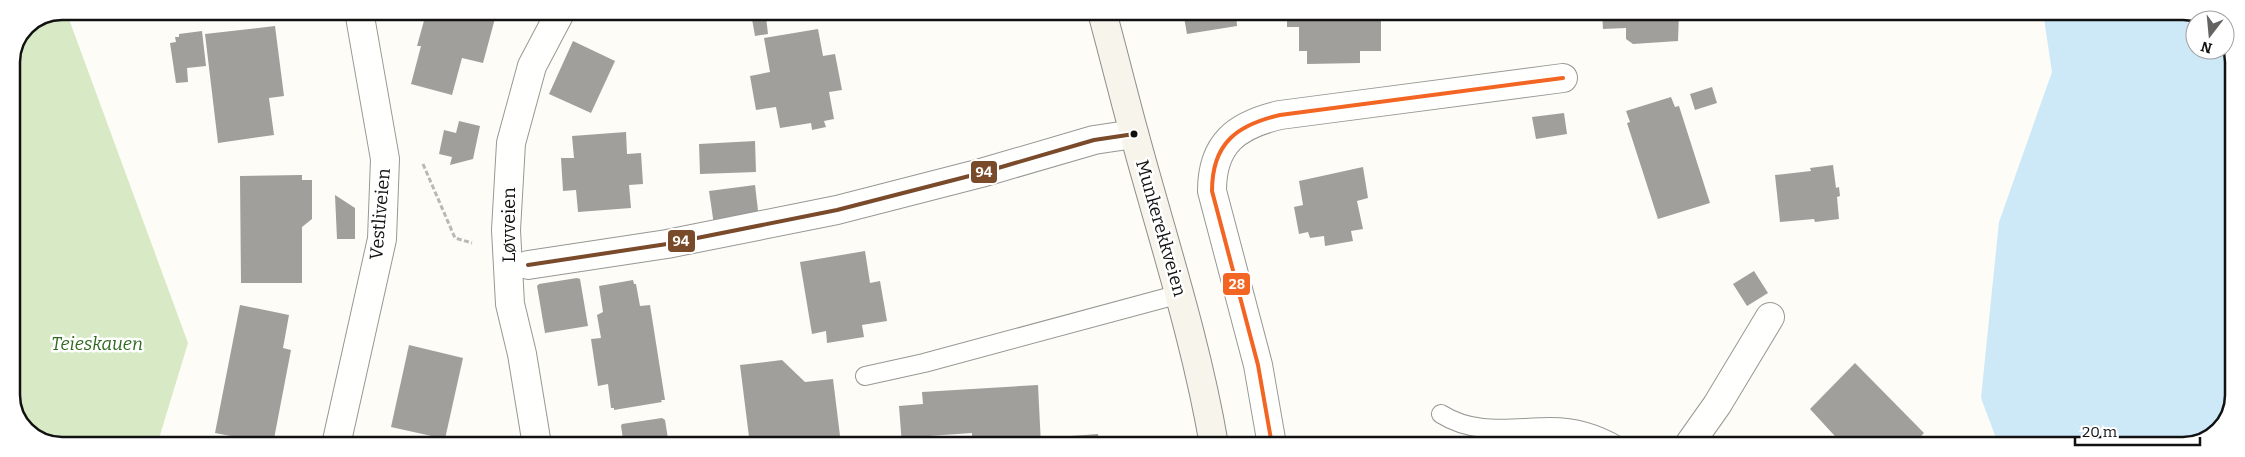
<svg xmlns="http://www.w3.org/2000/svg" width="2245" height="457" font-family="Bitter,serif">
	<rect width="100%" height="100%" fill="#fdfcf7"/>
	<!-- forest -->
	<polygon fill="#d8eac5" points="62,11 66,11 188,343 157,445 52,445 26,431 12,402 11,61 26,26"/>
	<!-- water -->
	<polygon fill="#cde8f7" points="2043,12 2193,12 2207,20 2195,20 2195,50 2225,50 2225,37 2233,55 2233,405 2216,433 2184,446 1999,446 1981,398 1999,222 2052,72"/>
	<!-- building -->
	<g fill="#a19f9c">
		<polygon points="414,11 497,11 483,63 462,58 452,95 411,84 421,46 417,46 425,17 413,13"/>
		<polygon points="1183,12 1236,12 1237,26 1187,34"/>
		<polygon points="1287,12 1381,12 1381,51 1360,51 1360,63 1307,64 1307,51 1299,51 1299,27 1287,27"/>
		<polygon points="1602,12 1679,12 1678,41 1633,44 1626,39 1626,28 1603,29"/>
		<polygon points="766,17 768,34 755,36 752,19"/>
		<polygon points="275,26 284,96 269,98 274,135 218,143 205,34"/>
		<polygon points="818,29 823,56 835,54 842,90 829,92 834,119 824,121 826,127 812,130 811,123 780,128 776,107 756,110 750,76 770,72 764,38"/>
		<polygon points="202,31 206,66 187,68 188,82 176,83 170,43 176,42 175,37 179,37 179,34"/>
		<polygon points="573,41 615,61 591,113 549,94"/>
		<polygon points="1712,87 1717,103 1695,110 1690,94"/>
		<polygon points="1671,97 1675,107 1679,106 1710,203 1658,219 1627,123 1630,122 1626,111"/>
		<polygon points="1564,113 1567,134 1536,139 1532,117"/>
		<polygon points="459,121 480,126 473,159 450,165 452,157 439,154 444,130 456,133"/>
		<polygon points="626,132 627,154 641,153 643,184 629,185 631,208 578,212 576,190 563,191 561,158 574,158 572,136"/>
		<polygon points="755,141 756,172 700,174 699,144"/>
		<polygon points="1833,165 1836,188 1839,187 1840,196 1837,197 1839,219 1815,222 1814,219 1780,222 1775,175 1811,171 1810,168"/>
		<polygon points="1363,167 1368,198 1357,201 1363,229 1351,231 1353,241 1325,246 1324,236 1310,238 1308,232 1299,234 1294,207 1303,205 1299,181"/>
		<polygon points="302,175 302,180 312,180 312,219 302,227 302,283 241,283 240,176"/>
		<polygon points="755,185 759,219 714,225 709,191"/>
		<polygon points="335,195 355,208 355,239 337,239"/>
		<polygon points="865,251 870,283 880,281 887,321 862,325 864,337 827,343 826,331 812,334 800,262"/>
		<polygon points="1754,271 1768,293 1747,306 1733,284"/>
		<polygon points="577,278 580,279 588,326 545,333 537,286 539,284"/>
		<polygon points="633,280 634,284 636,284 640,306 650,305 665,400 661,400 662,402 614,410 614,408 611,408 608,384 598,386 591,339 601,338 597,315 603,312 599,286"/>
		<polygon points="240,305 289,315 283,348 291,350 273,444 215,433"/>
		<polygon points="409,345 463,358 445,439 391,427"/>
		<polygon points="782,360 805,382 833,379 841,444 750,445 740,365"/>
		<polygon points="1855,363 1924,433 1912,446 1844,446 1810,409"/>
		<polygon points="1038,385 1041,445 985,445 985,443 976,443 975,437 972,438 972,433 929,436 930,445 902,445 899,406 923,404 922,392"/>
		<polygon points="662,418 665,420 669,445 624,445 621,426 622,424"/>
		<polygon points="1098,434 1099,445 1045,445 1044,438"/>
	</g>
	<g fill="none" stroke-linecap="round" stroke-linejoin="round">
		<defs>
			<g id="lane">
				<polyline points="865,376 924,363 1180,294"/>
				<path d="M1441 414C1476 436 1513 427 1551 427 1575 427 1598 434 1618 446"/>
			</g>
			<g id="street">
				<polyline points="528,265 667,244 837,210 981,173 1094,140 1134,134"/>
				<polyline points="336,445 382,239 385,159 359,11"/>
				<polyline points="537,445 522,354 510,304 506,230 511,143 532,66 561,11"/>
				<path d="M1272 445 1258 365 1212 191C1212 143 1237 125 1280 115L1563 78"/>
				<polyline points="1688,446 1717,405 1770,317"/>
			</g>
			<path id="secondary" d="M1102 12C1113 52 1123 93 1134 133 1162 237 1196 339 1214 445"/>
		</defs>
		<!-- lane casing -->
		<use href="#lane" stroke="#979795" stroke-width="20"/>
		<!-- street casing -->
		<use href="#street" stroke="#979795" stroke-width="30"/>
		<!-- secondary casing -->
		<use href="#secondary" stroke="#8e8d8b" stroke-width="30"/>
		<!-- path -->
		<polyline stroke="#b9b9b8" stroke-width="3" stroke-dasharray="5 2.5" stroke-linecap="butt" points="423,164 455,238 472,243"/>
		<!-- lane -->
		<use href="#lane" stroke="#fffffe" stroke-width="18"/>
		<!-- street -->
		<use href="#street" stroke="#fffffe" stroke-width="28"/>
		<!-- secondary -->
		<use href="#secondary" stroke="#f6f4eb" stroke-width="28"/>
		<defs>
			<polyline id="bus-1" points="528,265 667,244 837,210 981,173 1094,140 1134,134"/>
			<path id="bus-2" d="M1272 445 1258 365 1212 191C1212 143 1237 125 1280 115L1563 78"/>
		</defs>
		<!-- bus-1 casing -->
		<use href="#bus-1" stroke="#fff" stroke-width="8"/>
		<!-- bus-2 casing -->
		<use href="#bus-2" stroke="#fff" stroke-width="8"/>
		<!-- bus-1 -->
		<use href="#bus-1" stroke="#7a4b2a" stroke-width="4"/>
		<!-- bus-2 -->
		<use href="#bus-2" stroke="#f26522" stroke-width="4"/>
	</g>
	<!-- markers -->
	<circle fill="#111" stroke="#fff" stroke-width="2" cx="1134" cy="134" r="4.5"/>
	<g text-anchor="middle" stroke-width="5" stroke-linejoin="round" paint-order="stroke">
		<!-- street labels -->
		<g font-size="18" fill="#111" stroke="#fff">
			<text transform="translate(380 214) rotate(-85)" y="6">Vestliveien</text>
			<text transform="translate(509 225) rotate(-90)" y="6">Løvveien</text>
			<text transform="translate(1161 228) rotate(74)" y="6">Munkerekkveien</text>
		</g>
		<!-- park labels -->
		<g font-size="18" font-style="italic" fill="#2f6b1f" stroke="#fff">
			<text x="97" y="350">Teieskauen</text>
		</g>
	</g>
	<!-- crop -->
	<path d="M0 0H2245V457H0ZM62 20H2183A42 42 0 0 1 2225 62V395A42 42 0 0 1 2183 437H62A42 42 0 0 1 20 395V62A42 42 0 0 1 62 20Z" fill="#fff" fill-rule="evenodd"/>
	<path fill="none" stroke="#111" stroke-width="2.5" d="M62 20H2183A42 42 0 0 1 2225 62V395A42 42 0 0 1 2183 437H62A42 42 0 0 1 20 395V62A42 42 0 0 1 62 20Z"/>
	<g stroke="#fff" stroke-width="2">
		<rect x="970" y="160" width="28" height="24" rx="5" fill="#7a4b2a"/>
		<rect x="667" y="229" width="29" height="24" rx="5" fill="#7a4b2a"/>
		<rect x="1222" y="272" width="29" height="24" rx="5" fill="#f26522"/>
	</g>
	<g font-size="14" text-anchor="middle" font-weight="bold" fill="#fff">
		<text x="984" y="177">94</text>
		<text x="681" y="246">94</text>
		<text x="1237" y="289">28</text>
	</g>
	<!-- north arrow -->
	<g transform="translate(2210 35) rotate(196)"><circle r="24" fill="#ffffff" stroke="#a0a0a0"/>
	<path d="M0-4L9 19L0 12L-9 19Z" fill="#646362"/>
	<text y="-8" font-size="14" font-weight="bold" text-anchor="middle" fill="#111111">N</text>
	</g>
	<!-- scale -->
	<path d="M2075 437v8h125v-8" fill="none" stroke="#111111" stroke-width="2.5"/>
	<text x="2082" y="437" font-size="15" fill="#111111" stroke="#ffffff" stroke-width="4" paint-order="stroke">20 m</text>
</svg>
